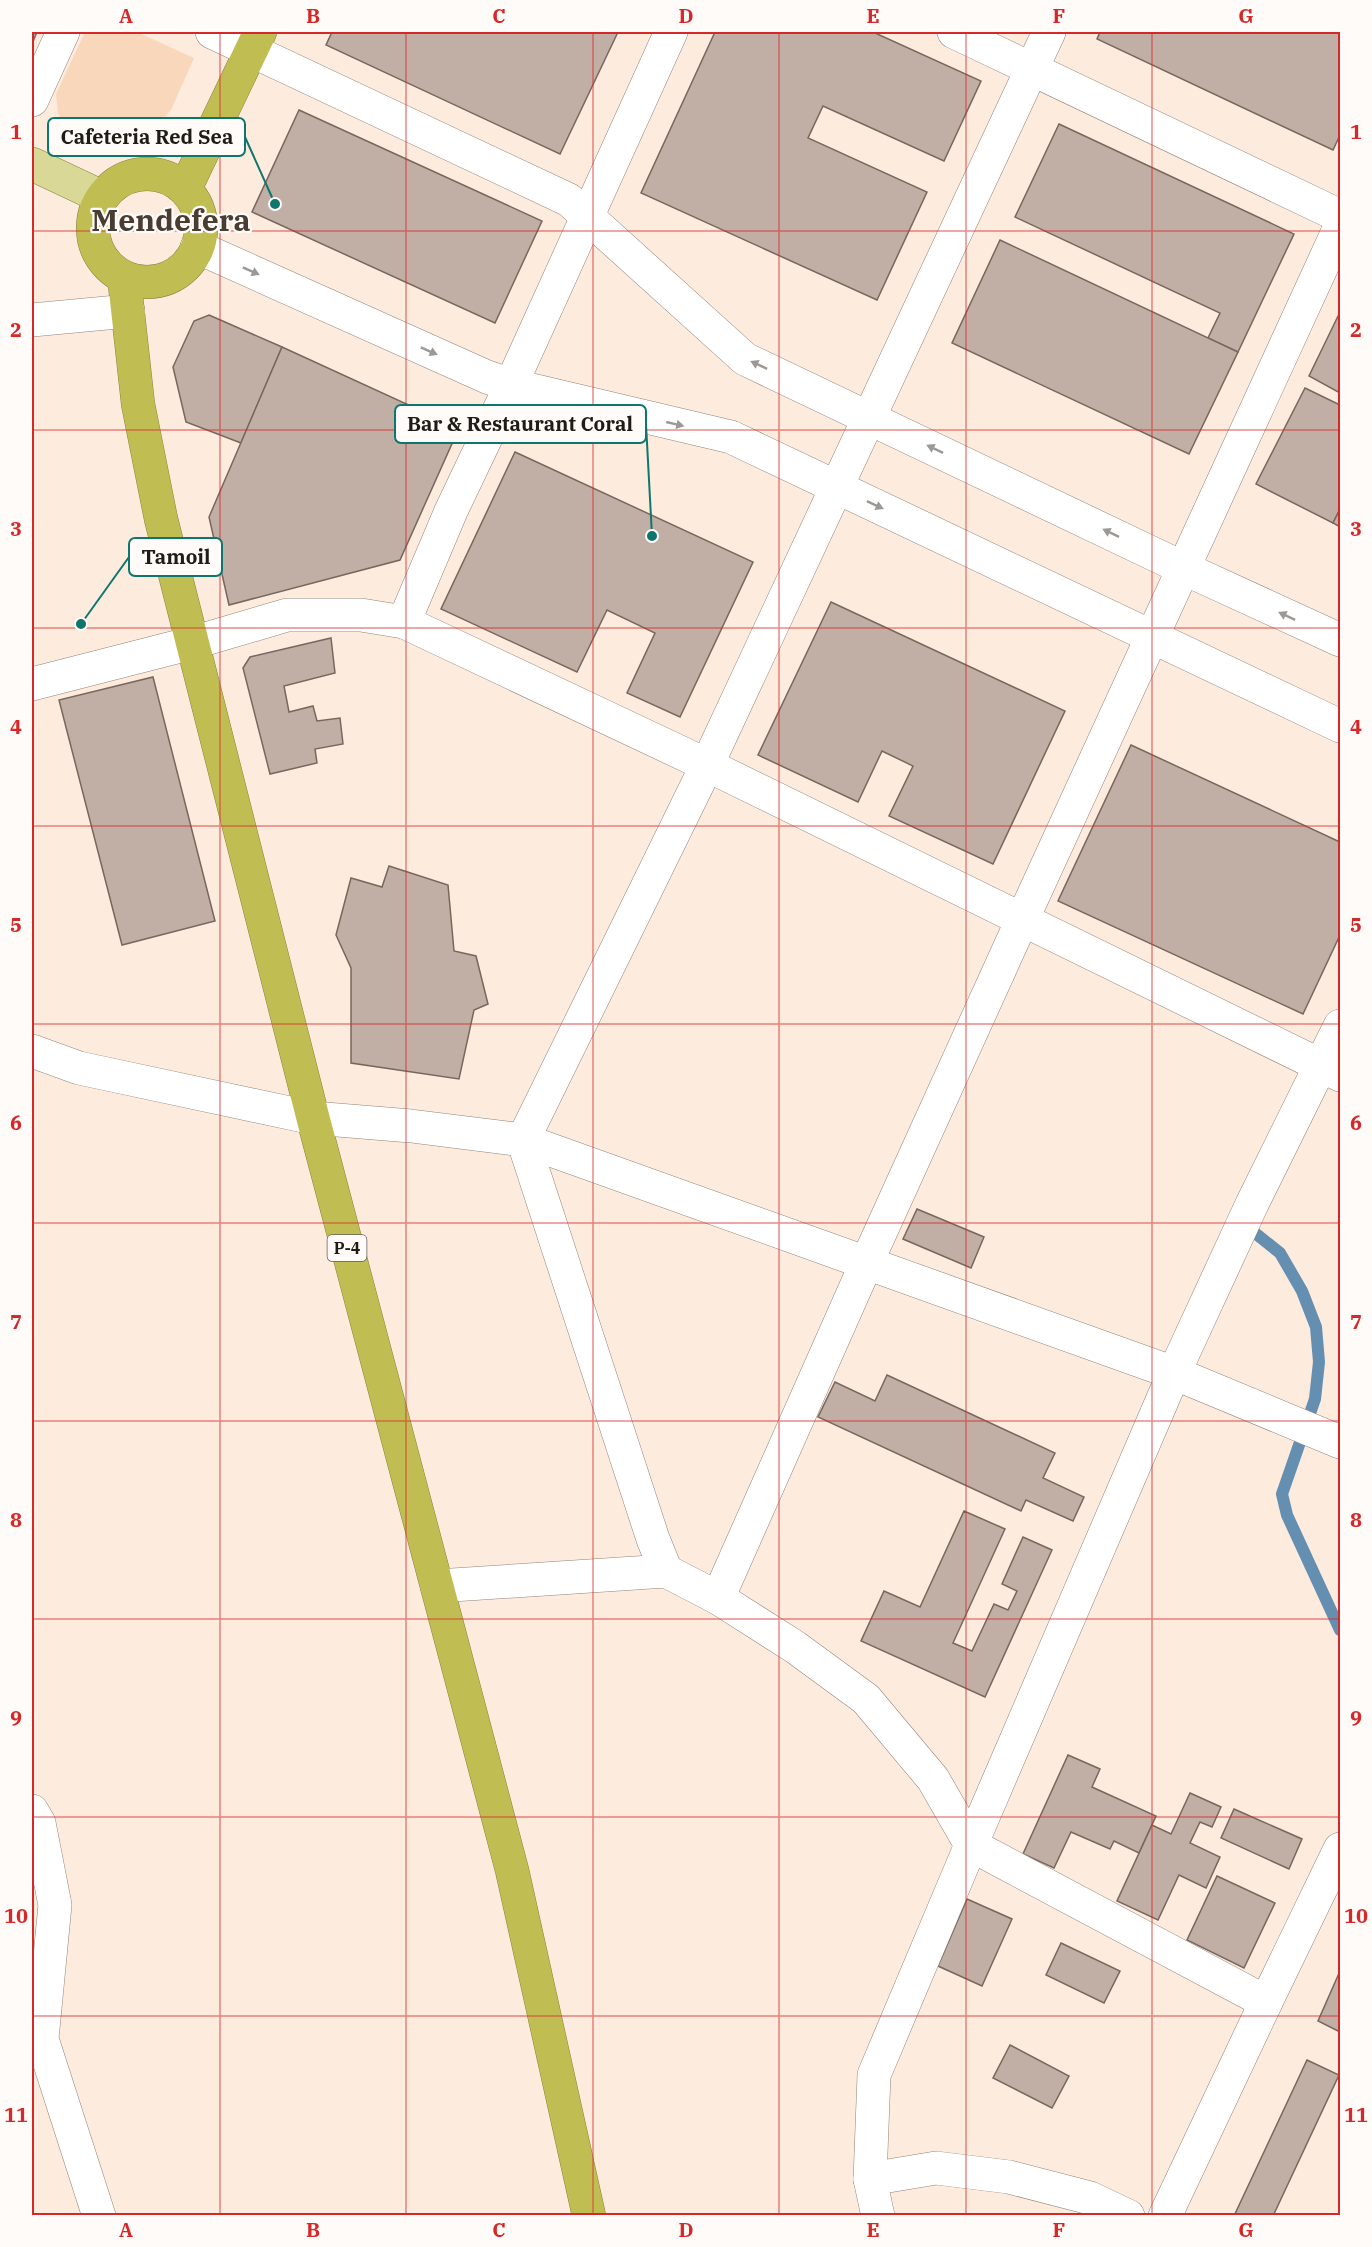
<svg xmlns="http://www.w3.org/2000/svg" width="1372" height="2247" font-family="'IBM Plex Serif',serif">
	<rect width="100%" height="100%" fill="#fdebde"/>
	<!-- green -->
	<polygon fill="#f9d7bb" points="85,32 137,32 194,58 171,110 150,133 133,145 105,150 79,141 66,129 58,113 56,94"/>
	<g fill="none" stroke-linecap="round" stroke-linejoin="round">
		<!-- stream -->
		<polyline stroke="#658fb1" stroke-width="12" points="1245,1225 1280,1253 1302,1291 1316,1327 1319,1362 1315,1399 1282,1494 1287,1515 1340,1630"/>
	</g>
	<!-- building -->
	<g fill="#c1aea4" stroke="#78675e" stroke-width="1.5">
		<polygon points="32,32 37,32 32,44"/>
		<polygon points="332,32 618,32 560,154 326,45"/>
		<polygon points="715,32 873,32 981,81 944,161 823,106 808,138 927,192 877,300 641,193"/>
		<polygon points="1100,32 1340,32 1340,135 1333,150 1097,39"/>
		<polygon points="299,110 542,221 495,323 252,212"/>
		<polygon points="1059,124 1294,234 1238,352 1208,338 1220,313 1015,217"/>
		<polygon points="1000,240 1238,352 1189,454 952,343"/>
		<polygon points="1340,312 1340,393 1309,376"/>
		<polygon points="209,315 282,347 241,443 186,422 173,367 194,321"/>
		<polygon points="282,347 459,428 400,560 229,605 209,517"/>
		<polygon points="1305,388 1340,405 1340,509 1333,523 1256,484"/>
		<polygon points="515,452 753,562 680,717 627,693 655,633 607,610 577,672 441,609"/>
		<polygon points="1340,509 1340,527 1333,523"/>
		<polygon points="831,602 1065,711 993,864 889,816 913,766 882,751 858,802 758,755"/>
		<polygon points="331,638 335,673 284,686 289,712 313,706 317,721 340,718 343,744 315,749 317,763 270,774 243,668 250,657"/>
		<polygon points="153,677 215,921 122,945 59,700"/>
		<polygon points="1131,745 1340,842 1340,935 1303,1014 1058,901"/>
		<polygon points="389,866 448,885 454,951 476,956 488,1004 474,1010 459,1079 351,1063 351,968 336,935 351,878 382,887"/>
		<polygon points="917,1209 984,1237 971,1268 903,1239"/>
		<polygon points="887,1375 1055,1453 1043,1478 1084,1497 1073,1521 1026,1500 1021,1511 818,1417 835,1382 875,1401"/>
		<polygon points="964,1511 1005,1529 953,1643 972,1651 994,1604 1008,1610 1017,1591 1002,1584 1023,1537 1052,1550 985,1697 861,1641 884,1591 920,1607"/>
		<polygon points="1068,1755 1100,1769 1092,1787 1156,1816 1139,1853 1114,1841 1110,1849 1071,1832 1054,1868 1023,1854"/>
		<polygon points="1190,1793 1221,1807 1212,1827 1200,1822 1190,1843 1220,1857 1206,1888 1179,1875 1158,1920 1117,1901 1152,1825 1171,1834"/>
		<polygon points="1234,1809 1302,1839 1289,1869 1221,1838"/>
		<polygon points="1217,1876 1275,1903 1244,1968 1187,1940"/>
		<polygon points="967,1899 1012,1919 982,1986 938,1966"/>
		<polygon points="1061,1943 1120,1971 1104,2003 1046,1975"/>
		<polygon points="1340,1971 1340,2032 1318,2021"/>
		<polygon points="1010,2045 1069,2076 1052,2108 993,2078"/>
		<polygon points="1307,2060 1339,2075 1273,2216 1234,2216"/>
	</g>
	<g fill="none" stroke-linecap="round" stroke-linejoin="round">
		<defs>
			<g id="minor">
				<polyline points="212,32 569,200 745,359 1183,568 1340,640"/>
				<polyline points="954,32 1340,216"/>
				<polyline points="32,100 63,32"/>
				<polyline points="197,247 487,377 511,385 731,437 1340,726"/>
				<polyline points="32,320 128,311"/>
				<polyline points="404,622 451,511 511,385 671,32"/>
				<polyline points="32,684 192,643 287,615 361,615 404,622 707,765 1340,1075"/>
				<polyline points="32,1051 79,1068 313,1118 411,1126 523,1140 1174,1373 1340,1442"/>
				<polyline points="666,1571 653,1539 523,1140 707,765 1049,32"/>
				<polyline points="437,1586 666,1571 718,1598 795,1647 866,1699 933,1779 971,1845 1266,2002"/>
				<polyline points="718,1598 866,1264 1023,918 1340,227"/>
				<polyline points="32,1811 39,1823 55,1905 42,2039 99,2216"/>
				<polyline points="870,2179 874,2075 971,1845 1174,1373 1252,1204 1340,1026"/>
				<polyline points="878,2216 870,2179 936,2168 1009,2177 1090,2198 1128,2216"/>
				<polyline points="1165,2216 1266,2002 1340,1849"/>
			</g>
			<polyline id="major" points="32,164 102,197"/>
			<g id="highway">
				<circle cx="147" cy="228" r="54"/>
				<polyline points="185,189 260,32"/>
				<polyline points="124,277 138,404 161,519 313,1118 512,1870 589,2216"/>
			</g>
		</defs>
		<!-- minor casing -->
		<use href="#minor" stroke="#938477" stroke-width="34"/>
		<!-- major casing -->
		<use href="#major" stroke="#88853d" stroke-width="34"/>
		<!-- highway casing -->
		<use href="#highway" stroke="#88853d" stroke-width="34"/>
		<!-- minor -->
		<use href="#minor" stroke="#fff" stroke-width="33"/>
		<!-- major -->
		<use href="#major" stroke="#d9d897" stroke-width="33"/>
		<!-- highway -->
		<use href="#highway" stroke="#c0be52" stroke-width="33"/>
	</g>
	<!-- one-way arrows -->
	<defs><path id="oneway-solid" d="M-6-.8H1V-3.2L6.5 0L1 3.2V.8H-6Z" transform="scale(1.5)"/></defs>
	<g fill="#9b9896">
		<use href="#oneway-solid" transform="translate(251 271) rotate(24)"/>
		<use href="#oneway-solid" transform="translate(429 351) rotate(24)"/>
		<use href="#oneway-solid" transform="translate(759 365) rotate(-155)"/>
		<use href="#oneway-solid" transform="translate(675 424) rotate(13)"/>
		<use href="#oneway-solid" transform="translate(935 449) rotate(-154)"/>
		<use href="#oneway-solid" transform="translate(875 505) rotate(25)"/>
		<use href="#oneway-solid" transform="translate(1111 533) rotate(-154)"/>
		<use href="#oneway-solid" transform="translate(1287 616) rotate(-155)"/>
	</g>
	<!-- grid -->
	<path fill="none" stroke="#d62828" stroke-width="1.5" stroke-opacity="0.55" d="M220 32V2216M406 32V2216M593 32V2216M779 32V2216M966 32V2216M1152 32V2216M32 231H1340M32 430H1340M32 628H1340M32 826H1340M32 1024H1340M32 1223H1340M32 1421H1340M32 1619H1340M32 1817H1340M32 2016H1340"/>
	<g text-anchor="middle" stroke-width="4.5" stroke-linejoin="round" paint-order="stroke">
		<!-- shield labels -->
		<rect fill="#fffbf9" stroke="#645e5a" stroke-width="1.5" x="327.5" y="1235" width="39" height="26" rx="4.5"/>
		<g font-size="16" font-weight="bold" fill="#211b16">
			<text x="347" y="1254">P-4</text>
		</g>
		<!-- town labels -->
		<g font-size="30" font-weight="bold" fill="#493c31" stroke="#fffbf9">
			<text x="171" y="231">Mendefera</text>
		</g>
	</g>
	<!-- callouts -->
	<path fill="none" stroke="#0f766e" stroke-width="2" d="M275 204L245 137M652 536L646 424M81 624L129 557"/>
	<g fill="#0f766e" stroke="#fffbf9" stroke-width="2">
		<circle cx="275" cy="204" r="6"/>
		<circle cx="652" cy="536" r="6"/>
		<circle cx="81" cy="624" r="6"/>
	</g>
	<g fill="#fffbf9" stroke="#0f766e" stroke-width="2">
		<rect x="48" y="118" width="197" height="38" rx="6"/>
		<rect x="395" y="405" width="251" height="38" rx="6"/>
		<rect x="129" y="538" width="93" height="38" rx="6"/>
	</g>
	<g font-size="20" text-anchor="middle" font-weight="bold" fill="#211b16">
		<text x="147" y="144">Cafeteria Red Sea</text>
		<text x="520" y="431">Bar &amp; Restaurant Coral</text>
		<text x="176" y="564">Tamoil</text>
	</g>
	<!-- border -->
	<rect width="1372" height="2247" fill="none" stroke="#fffbf9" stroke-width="66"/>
	<rect x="33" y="33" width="1306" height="2181" fill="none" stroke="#d62828" stroke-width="2"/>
	<g font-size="20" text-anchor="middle" font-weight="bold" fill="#d62828">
		<text x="126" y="23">A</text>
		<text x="313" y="23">B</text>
		<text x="499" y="23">C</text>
		<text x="686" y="23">D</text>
		<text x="873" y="23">E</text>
		<text x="1059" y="23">F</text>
		<text x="1246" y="23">G</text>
		<text x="16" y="139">1</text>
		<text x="1356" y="139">1</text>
		<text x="16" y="337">2</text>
		<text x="1356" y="337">2</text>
		<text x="16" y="536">3</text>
		<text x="1356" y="536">3</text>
		<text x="16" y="734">4</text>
		<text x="1356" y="734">4</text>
		<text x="16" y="932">5</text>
		<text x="1356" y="932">5</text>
		<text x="16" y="1130">6</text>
		<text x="1356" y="1130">6</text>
		<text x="16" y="1329">7</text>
		<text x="1356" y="1329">7</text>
		<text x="16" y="1527">8</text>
		<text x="1356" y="1527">8</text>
		<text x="16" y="1725">9</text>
		<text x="1356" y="1725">9</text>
		<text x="16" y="1923">10</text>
		<text x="1356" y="1923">10</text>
		<text x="16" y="2122">11</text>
		<text x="1356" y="2122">11</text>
		<text x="126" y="2237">A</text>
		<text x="313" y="2237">B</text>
		<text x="499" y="2237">C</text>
		<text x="686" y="2237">D</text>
		<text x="873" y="2237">E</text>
		<text x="1059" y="2237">F</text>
		<text x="1246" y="2237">G</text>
	</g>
</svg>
